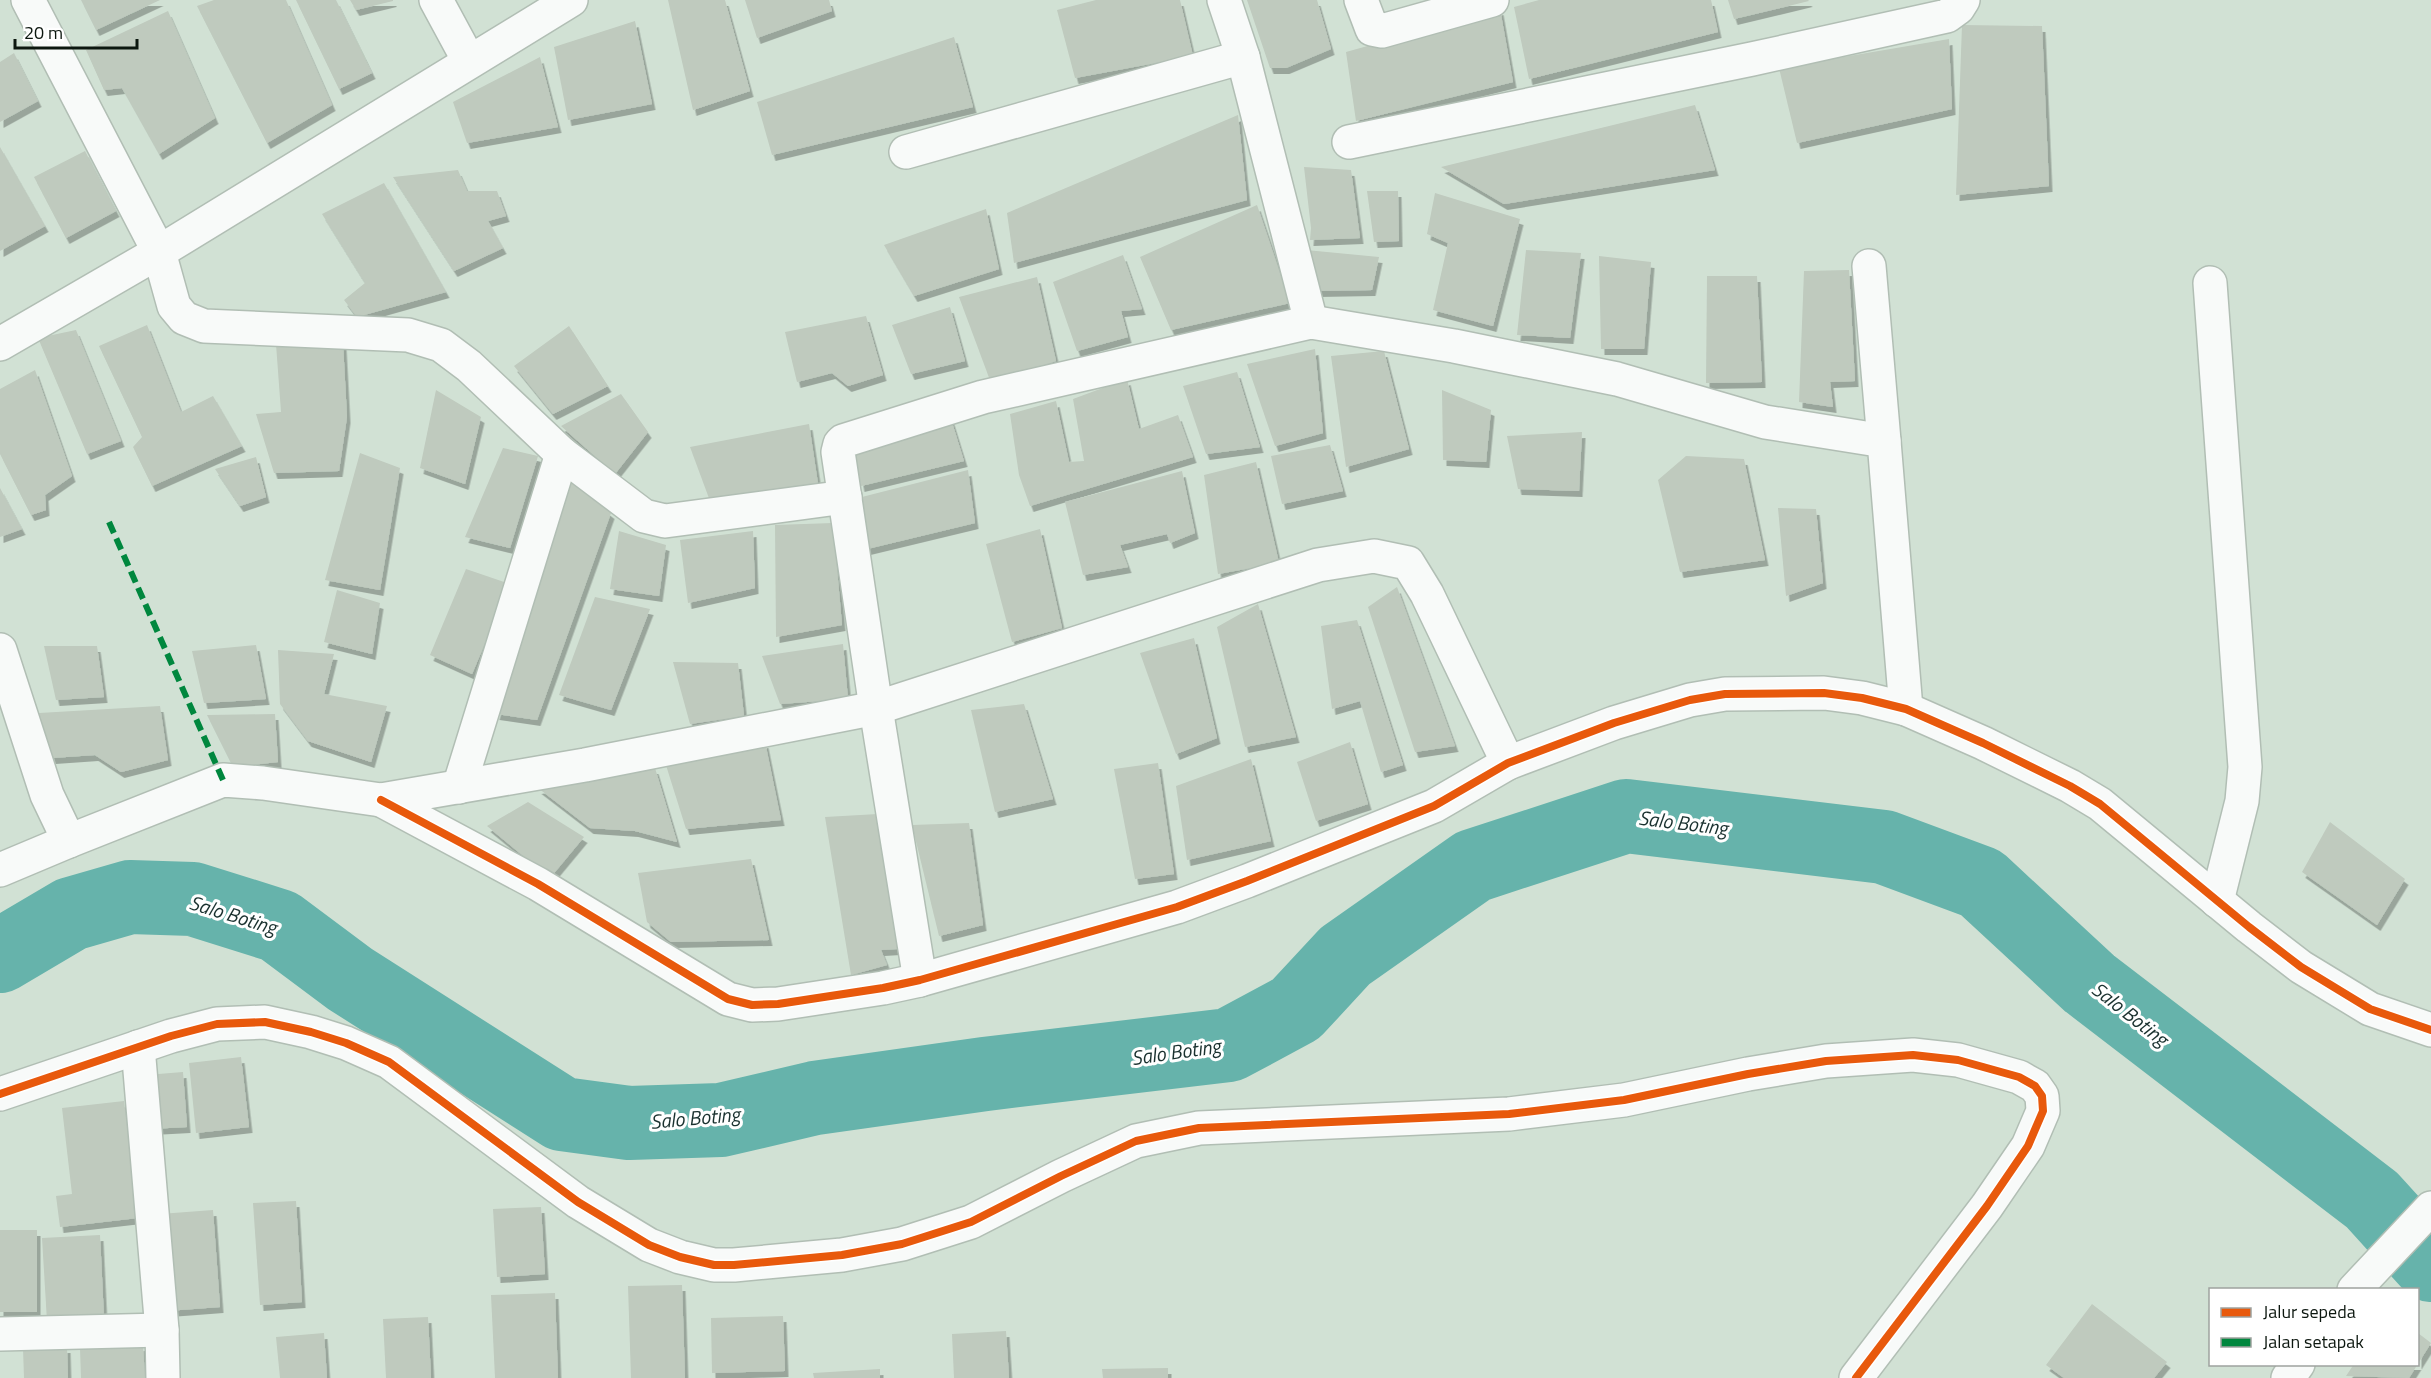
<svg xmlns="http://www.w3.org/2000/svg" width="2431" height="1378" font-family="'Titillium Web',sans-serif">
	<defs>
		<filter id="shadow"><feDropShadow dx="3.5" dy="6" stdDeviation="0" flood-color="#0004"/></filter>
	</defs>
	<rect width="100%" height="100%" fill="#d1e1d4"/>
	<g fill="none" stroke-linecap="round" stroke-linejoin="round">
		<!-- river -->
		<polyline stroke="#66b3ab" stroke-width="74" points="0,956 71,914 130,897 193,899 279,926 350,979 562,1114 629,1123 721,1120 815,1098 985,1074 1229,1045 1296,1009 1345,956 1473,866 1626,816 1884,847 1981,883 2089,983 2372,1200 2431,1265"/>
	</g>
	<!-- building -->
	<g fill="#bfcabe" filter="url(#shadow)">
		<polygon points="81,0 160,0 96,30"/>
		<polygon points="214,0 286,0 332,105 267,143 197,6"/>
		<polygon points="296,0 336,0 372,73 339,89"/>
		<polygon points="350,0 393,0 393,1 356,10"/>
		<polygon points="668,0 725,0 750,91 693,110"/>
		<polygon points="745,0 829,0 832,11 757,38"/>
		<polygon points="1096,0 1180,0 1193,56 1075,78 1057,10"/>
		<polygon points="1247,0 1317,0 1331,49 1286,68 1270,68"/>
		<polygon points="1539,0 1711,0 1718,32 1529,79 1514,7"/>
		<polygon points="1728,0 1808,0 1809,1 1734,19"/>
		<polygon points="1500,9 1513,82 1356,121 1346,52"/>
		<polygon points="168,11 215,118 159,154 122,88 104,90 86,50"/>
		<polygon points="635,21 652,104 568,120 554,47"/>
		<polygon points="1962,25 2042,26 2049,186 1956,195"/>
		<polygon points="954,37 973,107 772,155 757,102"/>
		<polygon points="1949,39 1952,109 1797,143 1779,68"/>
		<polygon points="14,53 38,101 0,122 0,62"/>
		<polygon points="540,57 558,127 467,143 453,102"/>
		<polygon points="1695,105 1715,170 1504,204 1441,167"/>
		<polygon points="1238,115 1247,200 1014,263 1007,213"/>
		<polygon points="0,147 45,226 0,251"/>
		<polygon points="85,151 116,211 66,238 34,177"/>
		<polygon points="1304,167 1351,170 1360,238 1310,240 1311,228"/>
		<polygon points="458,170 467,191 497,191 506,216 488,221 503,248 454,271 393,177"/>
		<polygon points="384,183 446,292 357,317 344,300 365,283 322,214"/>
		<polygon points="1367,191 1398,191 1399,241 1374,242"/>
		<polygon points="1435,193 1520,219 1493,326 1433,310 1448,243 1427,234"/>
		<polygon points="1257,205 1290,303 1171,330 1140,257"/>
		<polygon points="986,209 999,269 914,296 884,245"/>
		<polygon points="1306,250 1379,257 1372,290 1315,291"/>
		<polygon points="1526,250 1581,253 1570,338 1517,335"/>
		<polygon points="1123,255 1142,309 1121,311 1128,337 1077,351 1053,282"/>
		<polygon points="1599,256 1651,262 1644,349 1601,349"/>
		<polygon points="1849,270 1855,381 1830,382 1833,407 1799,402 1804,271"/>
		<polygon points="1707,276 1757,276 1762,382 1706,383"/>
		<polygon points="1037,277 1056,361 991,383 959,297"/>
		<polygon points="950,307 965,361 911,374 892,325"/>
		<polygon points="866,316 883,375 848,386 832,373 797,382 785,332"/>
		<polygon points="147,325 181,412 213,396 242,446 152,486 133,447 142,437 99,346"/>
		<polygon points="569,326 608,386 553,414 514,366"/>
		<polygon points="76,330 121,441 87,454 38,338"/>
		<polygon points="343,343 347,417 339,471 274,473 256,414 281,412 276,344"/>
		<polygon points="1315,349 1323,433 1275,446 1247,364"/>
		<polygon points="1384,351 1409,449 1346,467 1331,356"/>
		<polygon points="35,370 72,476 45,495 46,510 31,515 0,454 0,389"/>
		<polygon points="1237,372 1260,447 1206,454 1183,386"/>
		<polygon points="1127,379 1139,429 1178,415 1193,457 1030,506 1019,475 1010,414 1056,401 1069,462 1084,461 1073,399"/>
		<polygon points="436,390 481,417 465,484 420,468"/>
		<polygon points="1442,390 1491,410 1486,462 1443,460"/>
		<polygon points="621,394 648,432 615,474 561,426"/>
		<polygon points="950,416 964,461 861,486 854,448"/>
		<polygon points="809,424 818,484 710,501 690,447"/>
		<polygon points="1582,432 1579,491 1518,489 1507,436"/>
		<polygon points="1330,445 1343,491 1282,504 1271,456"/>
		<polygon points="503,448 538,456 510,548 465,537"/>
		<polygon points="360,453 400,468 380,590 325,580"/>
		<polygon points="1686,456 1744,459 1765,560 1680,572 1658,480"/>
		<polygon points="256,457 266,497 240,506 215,469"/>
		<polygon points="1256,462 1279,563 1218,574 1204,475"/>
		<polygon points="968,470 975,523 863,550 854,499"/>
		<polygon points="1182,471 1195,533 1170,543 1167,534 1120,545 1128,567 1083,575 1065,502"/>
		<polygon points="565,478 611,513 537,720 496,714"/>
		<polygon points="0,488 22,529 0,537"/>
		<polygon points="1778,508 1816,509 1823,583 1786,596"/>
		<polygon points="833,523 842,625 776,637 775,525"/>
		<polygon points="1040,529 1062,628 1012,642 986,544"/>
		<polygon points="619,531 666,545 659,596 610,589"/>
		<polygon points="753,531 755,588 688,603 680,540"/>
		<polygon points="466,569 510,584 472,674 430,655"/>
		<polygon points="1397,587 1455,746 1415,752 1368,607"/>
		<polygon points="337,590 380,603 372,654 324,642"/>
		<polygon points="595,597 650,609 611,710 559,695"/>
		<polygon points="1258,604 1296,737 1245,747 1217,627"/>
		<polygon points="1357,620 1403,765 1381,772 1360,701 1332,709 1321,626"/>
		<polygon points="1194,638 1217,738 1176,754 1140,653"/>
		<polygon points="843,644 848,699 780,704 762,656"/>
		<polygon points="256,645 266,699 204,703 192,651"/>
		<polygon points="44,646 97,646 104,697 56,700"/>
		<polygon points="278,650 334,654 324,694 387,706 371,762 308,741 280,704"/>
		<polygon points="673,662 738,663 744,716 690,724"/>
		<polygon points="1024,704 1053,799 995,812 971,710"/>
		<polygon points="160,706 168,760 121,772 95,755 52,758 39,713"/>
		<polygon points="275,714 278,762 233,767 207,715"/>
		<polygon points="765,742 781,820 686,829 665,762"/>
		<polygon points="1350,742 1368,804 1316,821 1297,762"/>
		<polygon points="1251,759 1271,841 1187,860 1176,786"/>
		<polygon points="1158,763 1174,874 1135,879 1114,769"/>
		<polygon points="655,768 677,842 635,831 590,828 538,788"/>
		<polygon points="528,802 584,837 550,878 487,826"/>
		<polygon points="878,814 897,949 881,950 887,965 851,975 825,817"/>
		<polygon points="2330,822 2405,879 2377,925 2302,872"/>
		<polygon points="969,823 983,925 939,936 912,825"/>
		<polygon points="751,859 769,940 671,942 647,922 638,873"/>
		<polygon points="241,1057 249,1127 196,1133 189,1063"/>
		<polygon points="183,1072 187,1127 150,1129 146,1075"/>
		<polygon points="124,1101 138,1218 60,1227 56,1196 72,1194 62,1108"/>
		<polygon points="296,1201 302,1302 260,1305 253,1203"/>
		<polygon points="541,1207 545,1274 497,1277 493,1209"/>
		<polygon points="213,1210 220,1307 167,1311 160,1214"/>
		<rect x="0" y="1230" width="37" height="82"/>
		<polygon points="100,1235 104,1318 47,1321 42,1238"/>
		<polygon points="682,1285 685,1378 631,1378 628,1286"/>
		<polygon points="555,1293 558,1378 495,1378 491,1295"/>
		<polygon points="2092,1304 2167,1362 2154,1378 2064,1378 2046,1365"/>
		<polygon points="783,1316 785,1371 712,1373 711,1318"/>
		<polygon points="428,1317 431,1378 386,1378 383,1319"/>
		<polygon points="1006,1331 1009,1378 954,1378 952,1334"/>
		<polygon points="324,1333 327,1378 280,1378 276,1337"/>
		<polygon points="2418,1333 2431,1343 2409,1378 2346,1376 2354,1364 2418,1364"/>
		<polygon points="143,1345 145,1378 81,1378 80,1348"/>
		<polygon points="67,1347 68,1378 24,1378 23,1348"/>
		<polygon points="1168,1368 1168,1378 1103,1378 1102,1369"/>
		<polygon points="880,1369 880,1378 814,1378 813,1373"/>
	</g>
	<g fill="none" stroke-linecap="round" stroke-linejoin="round">
		<defs>
			<g id="minor">
				<polyline points="28,0 159,252 174,306 184,318 204,326 408,335 441,345 469,366 562,454 644,516 665,521 845,497"/>
				<polyline points="436,0 469,61"/>
				<polyline points="1224,0 1243,57 1311,322"/>
				<polyline points="1361,0 1372,29 1382,31 1492,0"/>
				<polyline points="1349,142 1752,59 1947,16 1958,8 1963,0"/>
				<polyline points="906,152 1243,57"/>
				<polyline points="1869,266 1884,441"/>
				<polyline points="2210,283 2245,767 2242,801 2217,901"/>
				<polyline points="0,344 159,252 571,0"/>
				<polyline points="0,650 47,795 69,841"/>
				<polyline points="459,787 562,454"/>
				<polyline points="381,800 538,884 728,999 752,1005 778,1004 883,988 920,980 1177,907 1247,881 1434,806 1508,763 1614,723 1690,700 1725,694 1824,693 1862,698 1906,709 1983,743 2070,786 2100,804 2249,927 2301,967 2370,1009 2431,1030"/>
				<polyline points="0,870 69,841 223,780 263,783 381,800 585,765 876,708 1318,565 1374,556 1408,563 1427,594 1508,763"/>
				<polyline points="920,980 876,708 838,452 840,444 843,441 983,397 1311,322 1454,346 1617,379 1765,422 1884,441 1906,709"/>
				<polyline points="138,1047 162,1330 163,1378"/>
				<polyline points="0,1094 171,1036 217,1024 265,1022 311,1032 346,1043 389,1062 578,1202 649,1245 680,1257 714,1265 734,1265 842,1255 902,1244 971,1222 1061,1176 1136,1141 1199,1128 1509,1114 1624,1100 1748,1074 1826,1061 1913,1055 1958,1060 2019,1077 2035,1086 2042,1096 2043,1111 2028,1146 1987,1206 1856,1378"/>
				<polyline points="2354,1290 2431,1208"/>
				<polyline points="0,1334 162,1330"/>
				<polyline points="2288,1378 2298,1364"/>
			</g>
		</defs>
		<!-- minor casing -->
		<use href="#minor" stroke="#b1beb4" stroke-width="36"/>
		<!-- minor -->
		<use href="#minor" stroke="#f8faf9" stroke-width="33"/>
		<!-- quiet -->
		<polyline stroke="#00873e" stroke-width="6" stroke-dasharray="12 6" stroke-linecap="butt" points="109,522 223,780"/>
		<defs>
			<g id="cycleway">
				<polyline points="381,800 538,884 728,999 752,1005 778,1004 883,988 920,980 1177,907 1247,881 1434,806 1508,763 1614,723 1690,700 1725,694 1824,693 1862,698 1906,709 1983,743 2070,786 2100,804 2249,927 2301,967 2370,1009 2431,1030"/>
				<polyline points="0,1094 171,1036 217,1024 265,1022 311,1032 346,1043 389,1062 578,1202 649,1245 680,1257 714,1265 734,1265 842,1255 902,1244 971,1222 1061,1176 1136,1141 1199,1128 1509,1114 1624,1100 1748,1074 1826,1061 1913,1055 1958,1060 2019,1077 2035,1086 2042,1096 2043,1111 2028,1146 1987,1206 1856,1378"/>
			</g>
		</defs>
		<!-- cycleway casing -->
		<use href="#cycleway" stroke="#fff" stroke-width="11"/>
		<!-- cycleway -->
		<use href="#cycleway" stroke="#e8590c" stroke-width="8"/>
	</g>
	<g text-anchor="middle" stroke-width="6" stroke-linejoin="round" paint-order="stroke">
		<!-- water labels -->
		<g font-size="20" font-style="italic" fill="#1a312f" stroke="#fff">
			<text transform="translate(1683 823) rotate(7)" y="7">Salo Boting</text>
			<text transform="translate(233 915) rotate(17)" y="7">Salo Boting</text>
			<text transform="translate(2130 1014) rotate(38)" y="7">Salo Boting</text>
			<text transform="translate(1176 1052) rotate(-8)" y="7">Salo Boting</text>
			<text transform="translate(695 1118) rotate(-5)" y="7">Salo Boting</text>
		</g>
	</g>
	<!-- legend -->
	<rect x="2209" y="1288" width="210" height="78" fill="#ffffff" stroke="#9ea29f" stroke-width="1.5"/>
	<rect x="2221" y="1308" width="30" height="9" fill="#e8590c" stroke="#9ea29f" stroke-width="1.5"/>
	<text x="2263" y="1318" font-size="18" fill="#0c170f">Jalur sepeda</text>
	<rect x="2221" y="1338" width="30" height="9" fill="#00873e" stroke="#9ea29f" stroke-width="1.5"/>
	<text x="2263" y="1348" font-size="18" fill="#0c170f">Jalan setapak</text>
	<!-- scale -->
	<path d="M15 39v9h122v-9" fill="none" stroke="#0c170f" stroke-width="3"/>
	<text x="24" y="39" font-size="18" fill="#0c170f" stroke="#ffffff" stroke-width="4.5" paint-order="stroke">20 m</text>
</svg>
